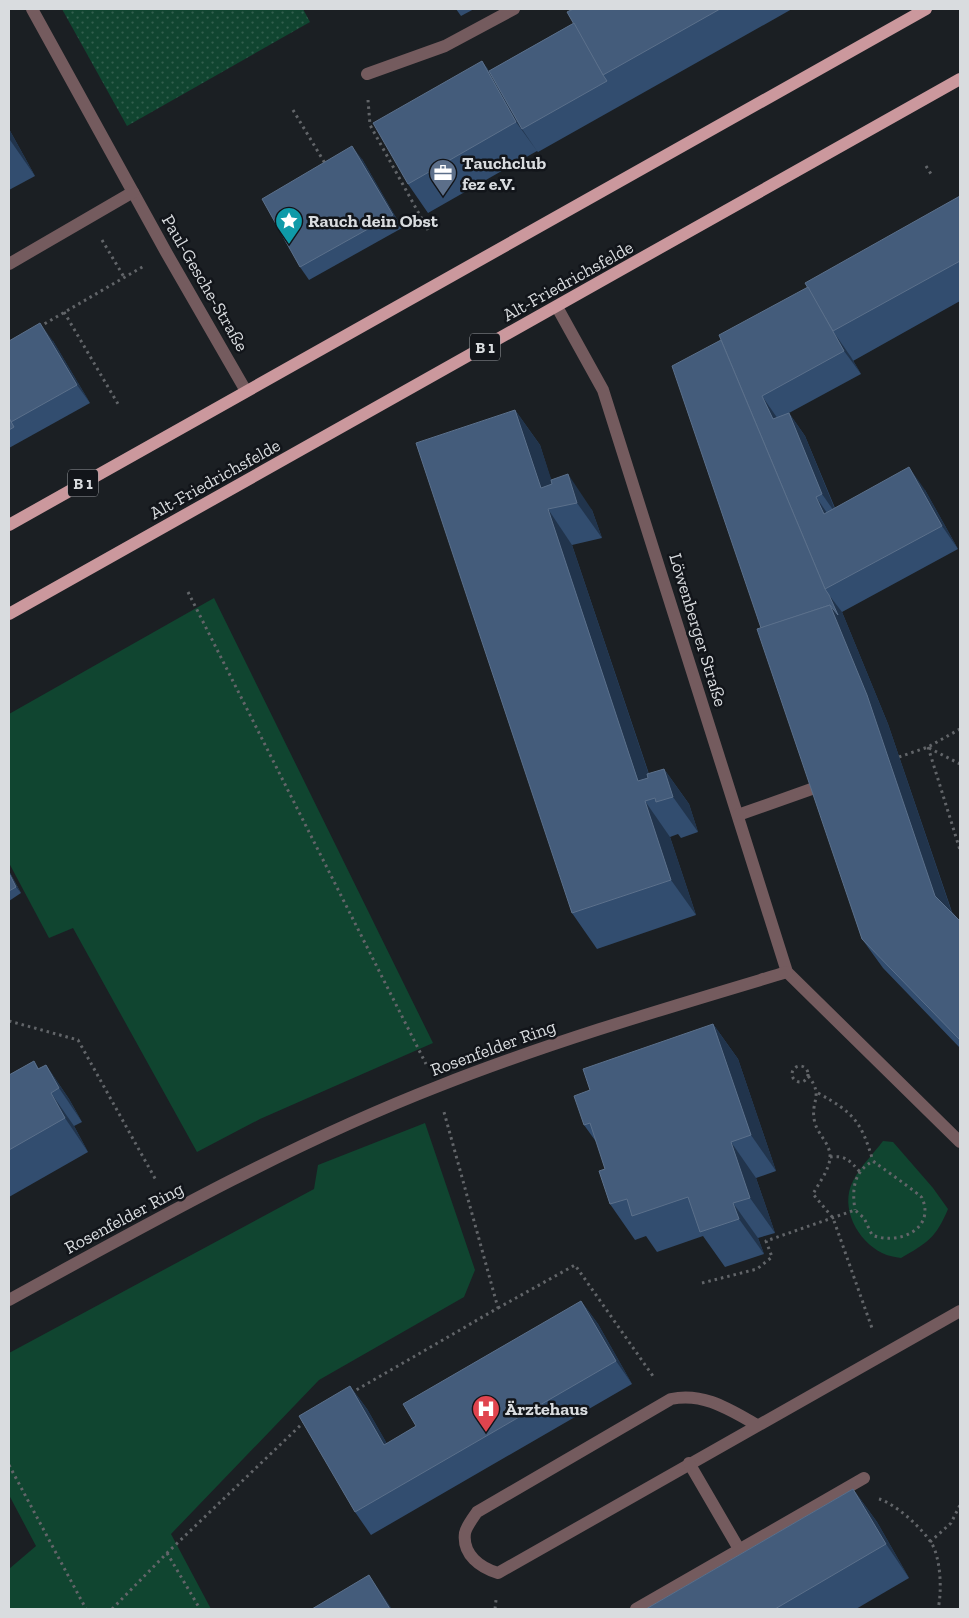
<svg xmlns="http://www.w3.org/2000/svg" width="969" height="1618" font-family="'Zilla Slab',serif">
	<defs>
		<pattern id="grass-dots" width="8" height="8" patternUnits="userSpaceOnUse" patternTransform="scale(1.25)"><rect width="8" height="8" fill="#104530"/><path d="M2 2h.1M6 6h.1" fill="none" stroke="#325f4e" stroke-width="1.8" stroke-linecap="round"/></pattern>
	</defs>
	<rect width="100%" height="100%" fill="#1b1f23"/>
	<!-- grass -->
	<polygon fill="url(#grass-dots)" points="62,9 303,9 310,22 127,126"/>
	<!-- green -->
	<g fill="#104530">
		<polygon points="214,598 433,1043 260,1119 197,1152 73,928 49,938 9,863 9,714"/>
		<polygon points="425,1123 475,1270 464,1297 319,1380 171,1534 211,1609 9,1609 9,1569 36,1546 9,1495 9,1353 314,1189 318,1165"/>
		<path d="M883 1141 893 1142 933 1188 948 1209C936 1238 927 1243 901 1258 895 1257 888 1256 882 1253 858 1241 839 1208 853 1181 860 1167 873 1154 883 1141Z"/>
	</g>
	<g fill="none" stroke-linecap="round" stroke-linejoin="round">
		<!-- path -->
		<g stroke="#626569" stroke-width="3" stroke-dasharray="2.5 4" stroke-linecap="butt">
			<polyline points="368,100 370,125 428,230"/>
			<polyline points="293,110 326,165"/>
			<polyline points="926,166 931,174"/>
			<polyline points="102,240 124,277"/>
			<polyline points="64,312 118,404"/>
			<polyline points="39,327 144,266"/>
			<polyline points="188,592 426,1064"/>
			<polyline points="928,747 960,850"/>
			<polyline points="929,748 960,764"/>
			<polyline points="899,757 928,747 960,729"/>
			<polyline points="9,1021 78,1040 157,1182"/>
			<circle cx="800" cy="1074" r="8"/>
			<path d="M808 1076C825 1096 809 1102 815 1123 818 1135 831 1144 830 1158 829 1170 819 1183 813 1194L833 1218 873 1331"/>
			<path d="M818 1093C854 1113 861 1121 873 1161"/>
			<path d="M830 1157C846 1155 850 1161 860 1172"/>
			<path d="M702 1283 757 1269 772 1257 766 1241 855 1210 864 1218 872 1235C898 1246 936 1229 922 1198 921 1195 878 1165 873 1161 853 1172 852 1190 855 1210"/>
			<polyline points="498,1308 575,1265 655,1379"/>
			<polyline points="351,1393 498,1308 444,1112"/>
			<polyline points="9,1465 86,1609"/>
			<path d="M879 1499C896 1504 923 1529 932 1544 941 1560 942 1592 938 1609"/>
			<polyline points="930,1542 951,1523 960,1505"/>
			<polyline points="167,1553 200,1609"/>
			<polyline points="112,1609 167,1553 305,1421"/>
			<polyline points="495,1609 496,1600"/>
		</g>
		<!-- minor -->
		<g stroke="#745b5e" stroke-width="12">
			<polyline points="32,9 166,252 246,391"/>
			<polyline points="367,74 445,46 514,9"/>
			<polyline points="9,264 133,192"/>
			<polyline points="557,307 603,390 787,972 960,1142"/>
			<polyline points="738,815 820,786"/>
			<path d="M9 1300C149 1223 290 1144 439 1086 553 1041 670 1007 787 972"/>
			<path d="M757 1425C730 1410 704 1392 671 1399L477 1512C473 1518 466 1527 465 1533 462 1555 481 1568 498 1573L960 1311"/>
			<polyline points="689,1463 739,1549"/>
			<polyline points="636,1609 864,1478"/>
		</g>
		<!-- major -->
		<g stroke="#cb989d" stroke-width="12">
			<polyline points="9,525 926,9"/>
			<polyline points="9,614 960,79"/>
		</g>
	</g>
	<!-- wall -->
	<g fill="#324d6f">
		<polygon points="456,9 474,9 461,16"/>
		<polygon points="573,9 792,9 538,152 537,151 428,213 408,184 482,61 489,71 574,23"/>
		<polygon points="9,129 35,176 9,190"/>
		<polygon points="362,159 402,228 309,280 300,267"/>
		<polygon points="960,196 960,301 853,361 851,357 861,374 789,413 805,436 835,508 925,490 958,549 842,612 888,724 952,912 960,921 960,1048 883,968 862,939 761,628 721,340"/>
		<polygon points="9,341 53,341 90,403 9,448"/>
		<polygon points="515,410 540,445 551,480 592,510 602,538 572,545 649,774 664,769 689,804 698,832 681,838 678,834 670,837 696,915 597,949 572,913"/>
		<polygon points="9,871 21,893 9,901"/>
		<polygon points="713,1024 738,1059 776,1171 756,1178 775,1233 758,1238 764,1254 725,1267 703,1236 657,1252 646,1236 635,1240 610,1204 605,1169 597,1143 584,1125 590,1090"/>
		<polygon points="34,1061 39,1069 46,1065 69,1099 82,1122 74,1126 88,1152 9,1197 9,1075"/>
		<polygon points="581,1301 598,1324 632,1384 371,1535 355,1512 350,1386 367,1409 387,1444 416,1426"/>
		<polygon points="853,1489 877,1522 909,1578 856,1609 646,1609"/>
	</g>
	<!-- shaded-wall -->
	<g fill="#21344c">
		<polygon points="482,61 503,91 522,129 537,151 516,122"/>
		<polygon points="9,129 35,176 10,140 9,138"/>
		<polygon points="352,146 362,159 402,228 393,215"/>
		<polygon points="40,323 53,341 90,403 77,385"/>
		<polygon points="835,334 851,357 861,374 844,351"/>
		<polygon points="762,396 778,419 773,419"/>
		<polygon points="515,410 540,445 560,506 541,488"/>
		<polygon points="789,413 805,436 838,517 822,494"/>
		<polygon points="909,467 925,490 958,549 942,526"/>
		<polygon points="568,474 592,510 602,538 577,503"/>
		<polygon points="816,497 832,520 824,514"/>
		<polygon points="548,509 572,545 658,802 638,781"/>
		<polygon points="829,595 842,612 888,724 956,925 935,896 830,605"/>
		<polygon points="664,769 689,804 698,832 673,797"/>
		<polygon points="645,801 670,837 696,915 671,880"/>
		<polygon points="9,871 21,893 16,887 9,873"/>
		<polygon points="713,1024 738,1059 776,1171 751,1135"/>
		<polygon points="46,1065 69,1099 82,1122 59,1088"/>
		<polygon points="51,1093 74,1126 88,1152 65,1118"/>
		<polygon points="731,1142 756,1178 775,1233 750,1198"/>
		<polygon points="733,1203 758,1238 764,1254 739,1219"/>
		<polygon points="581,1301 598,1324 632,1384 616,1361"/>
		<polygon points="350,1386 367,1409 401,1468 384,1445"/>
		<polygon points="853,1489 877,1522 909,1578 886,1544"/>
		<polygon points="369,1575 382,1594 392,1609 390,1609"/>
	</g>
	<!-- building -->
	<g fill="#445c7b" stroke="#5b708b">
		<polygon points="573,9 720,9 603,75 567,12"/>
		<polygon points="574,23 603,75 607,81 522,129 489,71"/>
		<polygon points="482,61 516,122 408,184 373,123"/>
		<polygon points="352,146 393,215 300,267 262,199"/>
		<polygon points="960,196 960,261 833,331 805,283"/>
		<polygon points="808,287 844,351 762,396 773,419 789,413 822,494 816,497 824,514 909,467 942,526 825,589 719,335"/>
		<polygon points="40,323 77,385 11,422 9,418 9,341"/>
		<polygon points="721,340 825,589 829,595 838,615 830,605 761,628 672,366"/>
		<polygon points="515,410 541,488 552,484 551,480 568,474 577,503 548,509 638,781 648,778 647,774 664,769 673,797 656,802 655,798 645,801 671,880 572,913 416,443"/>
		<polygon points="9,418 14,427 9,430"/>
		<polygon points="830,605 867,695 935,896 960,921 960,1040 862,939 757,629"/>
		<polygon points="9,873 16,887 9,891"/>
		<polygon points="713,1024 751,1135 731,1142 750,1198 733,1203 739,1219 700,1232 688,1197 632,1216 627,1199 610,1204 599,1171 605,1169 590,1123 584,1125 574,1096 590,1090 583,1069"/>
		<polygon points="34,1061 38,1069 46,1065 59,1088 51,1093 65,1118 9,1150 9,1075"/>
		<polygon points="581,1301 616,1361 355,1512 299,1416 350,1386 384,1445 416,1426 403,1404"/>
		<polygon points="853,1489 886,1544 775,1609 646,1609"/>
		<polygon points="369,1575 390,1609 312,1609"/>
	</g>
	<!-- icons -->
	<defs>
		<symbol id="office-pin" viewBox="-11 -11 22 30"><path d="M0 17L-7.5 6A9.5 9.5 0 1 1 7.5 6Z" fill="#5c6f8a" stroke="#12151a"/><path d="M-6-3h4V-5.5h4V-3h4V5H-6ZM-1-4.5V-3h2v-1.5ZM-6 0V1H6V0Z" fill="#fff"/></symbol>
		<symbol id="sight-pin" viewBox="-11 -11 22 30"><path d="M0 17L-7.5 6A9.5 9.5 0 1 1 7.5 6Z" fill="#0f9aa8" stroke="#12151a"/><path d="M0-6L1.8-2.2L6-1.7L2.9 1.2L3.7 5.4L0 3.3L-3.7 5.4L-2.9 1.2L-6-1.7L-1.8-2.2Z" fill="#fff"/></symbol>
		<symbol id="hospital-pin" viewBox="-11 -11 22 30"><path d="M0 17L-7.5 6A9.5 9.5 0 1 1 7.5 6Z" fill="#e0444e" stroke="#12151a"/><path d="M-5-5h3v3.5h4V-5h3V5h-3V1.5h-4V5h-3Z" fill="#fff"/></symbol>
	</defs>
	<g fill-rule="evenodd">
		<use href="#office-pin" x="427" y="157" width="32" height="43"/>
		<use href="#sight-pin" x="273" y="205" width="32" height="43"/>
		<use href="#hospital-pin" x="470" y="1393" width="32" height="43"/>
	</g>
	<g text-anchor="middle" stroke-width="5" stroke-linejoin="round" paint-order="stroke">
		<!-- shield labels -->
		<g fill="#12151a" stroke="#9da0a4" stroke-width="1">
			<rect x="470" y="333.5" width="30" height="27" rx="4"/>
			<rect x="68" y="469.5" width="30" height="27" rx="4"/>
		</g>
		<g font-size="16" font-weight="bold" fill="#d9dcdf">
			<text x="485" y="353">B 1</text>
			<text x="83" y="489">B 1</text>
		</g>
		<!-- poi labels -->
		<g font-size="18" font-weight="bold" fill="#d9dcdf" stroke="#12151a" text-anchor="start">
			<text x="462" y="169">Tauchclub<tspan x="462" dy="21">fez e.V.</tspan></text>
			<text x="308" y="227">Rauch dein Obst</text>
			<text x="505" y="1415">Ärztehaus</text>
		</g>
		<!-- street labels -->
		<g font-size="18" fill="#d9dcdf" stroke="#12151a">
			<text transform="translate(568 281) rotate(-29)" y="6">Alt-Friedrichsfelde</text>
			<text transform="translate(205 283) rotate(60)" y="6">Paul-Gesche-Straße</text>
			<text transform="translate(215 479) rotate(-29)" y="6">Alt-Friedrichsfelde</text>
			<text transform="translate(698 630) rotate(73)" y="6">Löwenberger Straße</text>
			<text transform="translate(493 1048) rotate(-20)" y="6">Rosenfelder Ring</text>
			<text transform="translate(124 1218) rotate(-28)" y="6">Rosenfelder Ring</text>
		</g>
	</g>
	<!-- border -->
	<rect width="969" height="1618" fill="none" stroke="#d9dcdf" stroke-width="20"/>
</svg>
